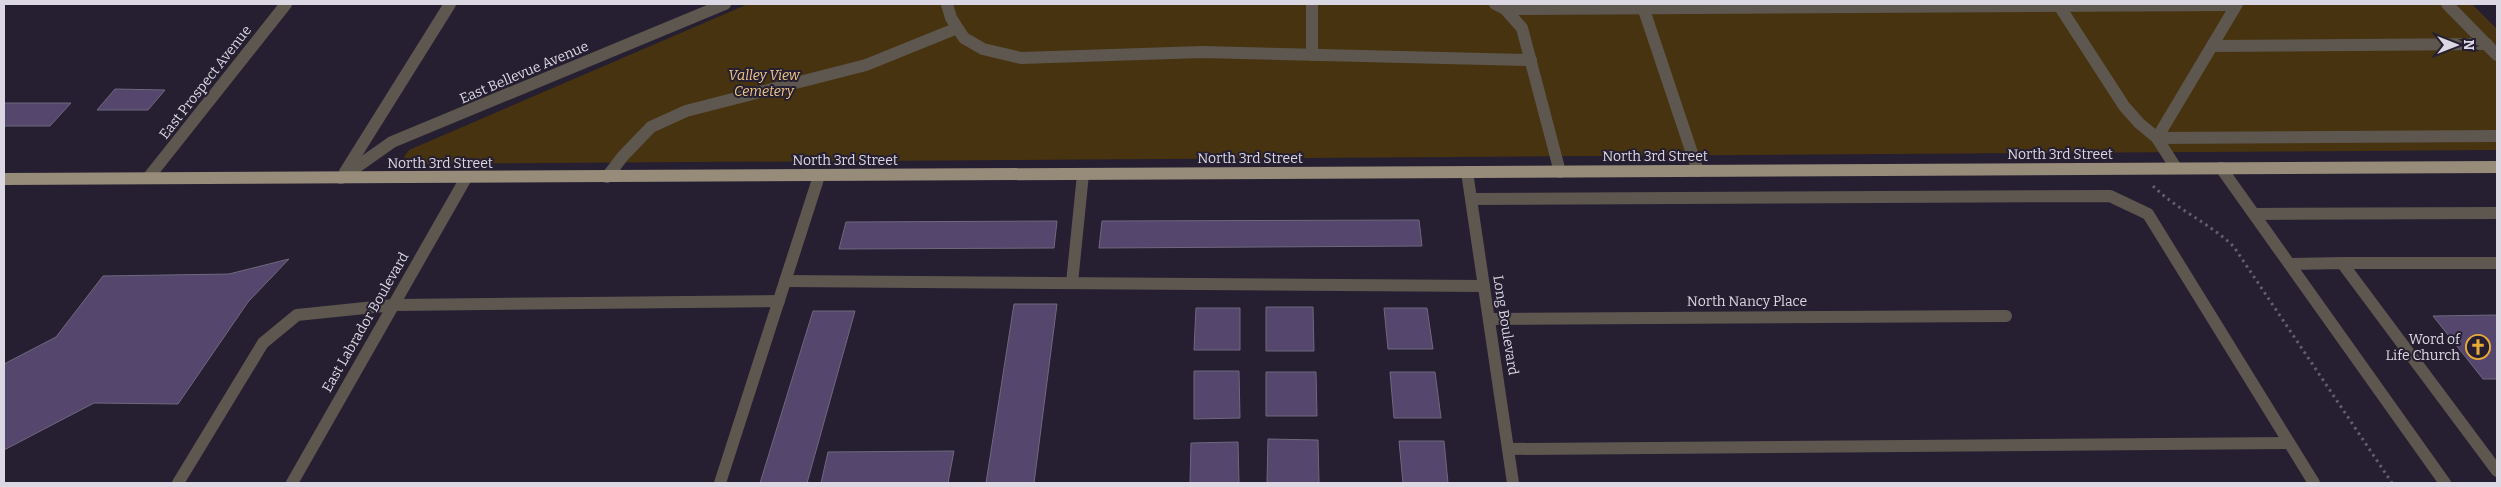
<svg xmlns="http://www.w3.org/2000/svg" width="2501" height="487" font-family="Bitter,serif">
	<rect width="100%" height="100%" fill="#251f31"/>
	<!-- green -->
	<polygon fill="#47330f" points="748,4 2472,4 2497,29 2497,150 408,164 404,157 409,150"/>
	<!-- building -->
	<g fill="#54466c" stroke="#6f687e">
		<polygon points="115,89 165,90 148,110 97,110"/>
		<polygon points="4,103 71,103 50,126 4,126"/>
		<polygon points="1419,220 1422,246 1099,248 1102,221"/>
		<polygon points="1057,221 1054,248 839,249 846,222"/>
		<polygon points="289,259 248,302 178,404 94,403 4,450 4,364 56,337 103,276 229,274"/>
		<polygon points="1014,304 1057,304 1034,483 986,483"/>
		<polygon points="1266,307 1313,307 1314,351 1266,351"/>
		<polygon points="1196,308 1240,308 1240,350 1194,350"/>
		<polygon points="1384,308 1427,308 1433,349 1388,349"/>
		<polygon points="813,311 855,311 807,483 760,483"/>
		<polygon points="2497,315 2497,379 2483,379 2433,316"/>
		<polygon points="1194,371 1239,371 1240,418 1194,419"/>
		<polygon points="1266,372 1316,372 1317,416 1266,416"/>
		<polygon points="1390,372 1435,372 1441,418 1394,418"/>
		<polygon points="1268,439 1318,440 1319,483 1267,483"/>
		<polygon points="1399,441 1444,441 1448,483 1403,483"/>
		<polygon points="1238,442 1239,483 1190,483 1191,443"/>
		<polygon points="954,451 948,483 821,483 828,452"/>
	</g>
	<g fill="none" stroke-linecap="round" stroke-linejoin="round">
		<!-- path -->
		<path stroke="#635e6e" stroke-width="3" stroke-dasharray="2.5 4" stroke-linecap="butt" d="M2153 186C2177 210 2210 223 2234 247L2392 483"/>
		<!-- minor -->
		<g stroke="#5d574f" stroke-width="12">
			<polyline points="947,4 951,18 964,38 983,49 1021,58 1202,52 1531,60"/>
			<polyline points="1312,4 1312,55"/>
			<polyline points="1495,4 1505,9 1522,28 1560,172"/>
			<polyline points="1642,4 1698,171"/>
			<polyline points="2058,4 2124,106 2139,123 2157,138 2176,168"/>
			<polyline points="2447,4 2497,55"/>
			<polyline points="1505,9 2236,5"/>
			<polyline points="2212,46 2487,44"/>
			<polyline points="2157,138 2497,136"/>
			<polyline points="2157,138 2237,4"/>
			<polyline points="2221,168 2445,483"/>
			<polyline points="345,172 450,4"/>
			<polyline points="1467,172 1513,483"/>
			<polyline points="607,177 623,156 651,127 686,111 866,65 955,29"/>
			<polyline points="148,178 286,4"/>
			<polyline points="341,178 392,142 725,4"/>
			<polyline points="1471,199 2110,196 2148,214 2314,483"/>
			<polyline points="2254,214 2497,213"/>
			<polyline points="2342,263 2497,263"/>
			<polyline points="2290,264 2342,263 2497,471"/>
			<polyline points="785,281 1484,286"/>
			<polyline points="1072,283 1083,174"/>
			<polyline points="1489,319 2006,316"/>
			<polyline points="1508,449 2289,443"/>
			<polyline points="178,483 263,343 297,315 394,305 779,301"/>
			<polyline points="292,483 466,178"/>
			<polyline points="720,483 819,176"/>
		</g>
		<!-- major -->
		<polyline stroke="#978b79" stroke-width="12" points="4,179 2497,167"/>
	</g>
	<!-- icons -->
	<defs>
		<symbol id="church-ring" viewBox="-11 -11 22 22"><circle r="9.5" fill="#251f31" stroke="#e9ab38" stroke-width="1.5"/><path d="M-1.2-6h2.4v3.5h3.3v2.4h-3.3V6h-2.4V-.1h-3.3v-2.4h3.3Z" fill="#e9ab38"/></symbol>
	</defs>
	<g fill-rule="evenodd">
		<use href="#church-ring" x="2464" y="333" width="28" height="28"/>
	</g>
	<g text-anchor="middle" stroke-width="4" stroke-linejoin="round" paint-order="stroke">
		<!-- street labels -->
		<g font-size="14" fill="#dbd7e3" stroke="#251f31">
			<text transform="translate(524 72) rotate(-23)" y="5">East Bellevue Avenue</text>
			<text transform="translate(205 82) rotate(-52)" y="5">East Prospect Avenue</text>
			<text x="2060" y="159">North 3rd Street</text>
			<text x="1655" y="161">North 3rd Street</text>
			<text x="1250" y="163">North 3rd Street</text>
			<text x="845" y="165">North 3rd Street</text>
			<text x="440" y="168">North 3rd Street</text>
			<text x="1747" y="306">North Nancy Place</text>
			<text transform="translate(365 322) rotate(-60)" y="5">East Labrador Boulevard</text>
			<text transform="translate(1506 325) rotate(81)" y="5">Long Boulevard</text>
		</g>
		<!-- park labels -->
		<g font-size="14" font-style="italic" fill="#f0c787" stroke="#251f31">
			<text x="764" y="80">Valley View<tspan x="764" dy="16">Cemetery</tspan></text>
		</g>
		<!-- poi labels -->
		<g font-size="14" fill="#dbd7e3" stroke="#251f31" text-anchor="end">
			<text x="2460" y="344">Word of<tspan x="2460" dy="16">Life Church</tspan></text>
		</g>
	</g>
	<!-- border -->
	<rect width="2501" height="487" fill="none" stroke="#dbd7e3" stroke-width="10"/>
	<!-- north arrow -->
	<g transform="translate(2456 45) rotate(90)" stroke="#251f31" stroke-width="4" paint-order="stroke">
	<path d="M0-4L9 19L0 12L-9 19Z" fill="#dbd7e3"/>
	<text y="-8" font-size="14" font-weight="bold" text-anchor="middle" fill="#dbd7e3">N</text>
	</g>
</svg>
